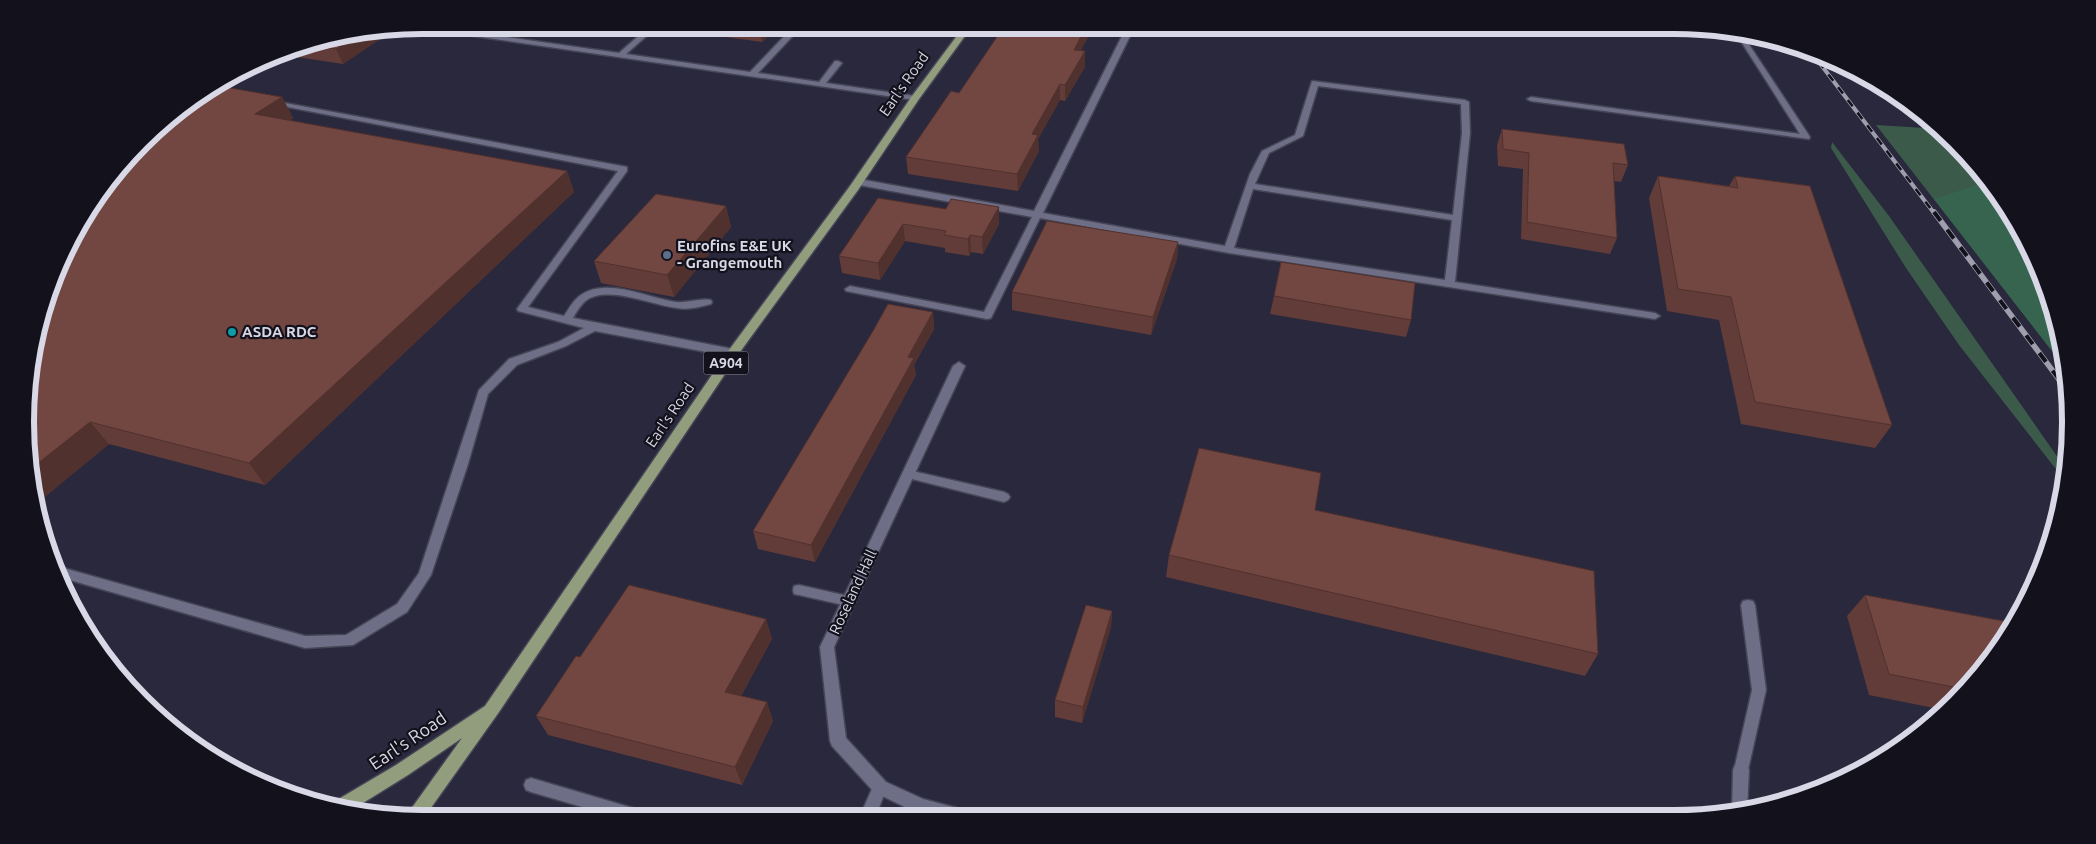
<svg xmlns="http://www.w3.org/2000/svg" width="2096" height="844" font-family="Ubuntu,sans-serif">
	<rect width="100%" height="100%" fill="#29283d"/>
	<!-- green -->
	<g fill="#3b5a4a">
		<polygon points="1876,125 1941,129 1989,180 2030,246 2057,319 2066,369"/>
		<polygon points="1832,142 1889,216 2068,472 2066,482 1959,345 1906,268 1831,148"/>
	</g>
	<!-- forest -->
	<polygon fill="#37644e" points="1989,181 2030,246 2043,280 2038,289 2050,298 2057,319 2066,369 1934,199"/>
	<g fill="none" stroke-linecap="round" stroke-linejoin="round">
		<defs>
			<g id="lane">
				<polygon points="422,25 619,53 651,25 659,25 626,54 750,72 795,25 803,25 758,73 819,82 835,61 838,61 842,63 826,83 915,96 919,98 915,100 411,27"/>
				<path d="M1123 34 1130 36 1043 213 1225 246 1250 174 1262 151 1295 135 1312 81 1465 100 1469 102 1470 133 1455 282 1655 313 1660 316 1655 319 1229 253 1040 218 991 318 987 319 846 291 845 289 850 286 984 312 1032 217 859 185 855 182 859 179 1034 211ZM1318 86 1461 104 1462 133 1453 215 1255 184 1269 153 1303 136ZM1253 189 1452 220 1445 280 1234 248Z"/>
				<polygon points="1737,35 1744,37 1810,137 1809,139 1531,101 1527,99 1531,97 1800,134"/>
				<path d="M269 100 627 167V171L528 307 564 316C569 309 573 300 581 295 608 277 647 298 676 302 687 303 702 298 711 300L712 302 711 304C699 307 689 310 677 308 652 305 613 287 590 298 582 302 577 311 573 318L733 349 738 353 733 357 595 331 566 346 517 365 488 394 468 464 431 575 407 612 353 645 305 648 56 576 53 565 305 636 346 635 397 604 419 573 479 390 509 359 558 342 584 328 518 311 517 309 618 171 272 104H269Z"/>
				<polygon points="1921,115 1923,115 1931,120 1921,119"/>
				<polygon points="908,470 1004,492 1008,494 1010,497 1008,500 1004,502 904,477 902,474 904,471"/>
				<polygon points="799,585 848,596 853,597 855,601 853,605 848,606 799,595 794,594 793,590 794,586"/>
				<polygon points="1748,600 1753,601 1755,605 1766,690 1748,770 1746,775 1741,777 1736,775 1734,770 1752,690 1741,605 1743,601"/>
				<polygon points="531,778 643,811 648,813 651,818 620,818 531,792 526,790 524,785 526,780"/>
				<polygon points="880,780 885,782 887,787 875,818 859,818 875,782"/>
			</g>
			<g id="street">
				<polygon points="959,362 965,366 834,647 846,738 886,782 923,799 972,812 974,818 935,818 915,812 874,792 832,746 830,741 820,647 953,366"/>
				<polygon points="1741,762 1747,765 1749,770 1747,810 1732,814 1733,770 1735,765"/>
			</g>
			<polygon id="primary" points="965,25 973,25 919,99 858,190 737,356 499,712 423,819 406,816 462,738 408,775 355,808 335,805 337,800 396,765 485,706 729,350 850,186 912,96"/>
		</defs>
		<!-- lane casing -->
		<use href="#lane" stroke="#454556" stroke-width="3"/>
		<!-- street casing -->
		<use href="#street" stroke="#454556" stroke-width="3"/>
		<!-- primary casing -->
		<use href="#primary" stroke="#454556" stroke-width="3"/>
		<!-- lane -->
		<use href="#lane" fill="#6e6e87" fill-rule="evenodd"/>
		<!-- street -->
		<use href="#street" fill="#6e6e87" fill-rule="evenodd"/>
		<!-- primary -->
		<use href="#primary" fill="#929d7e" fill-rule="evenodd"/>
		<defs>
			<polyline id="rail-far1" points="1809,49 1934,213"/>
			<polyline id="rail" points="1934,212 2070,394"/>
		</defs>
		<!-- rail-far1 casing -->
		<use href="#rail-far1" stroke="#9e9eae" stroke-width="4"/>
		<!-- rail casing -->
		<use href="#rail" stroke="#9e9eae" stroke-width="5.5"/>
		<!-- rail-far1 -->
		<use href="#rail-far1" stroke="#13121c" stroke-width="2.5" stroke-dasharray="8" stroke-linecap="butt"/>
		<!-- rail -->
		<use href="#rail" stroke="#13121c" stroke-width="4" stroke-dasharray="11" stroke-linecap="butt"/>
	</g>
	<!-- wall -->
	<g fill="#623c38">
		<polygon points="540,25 630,25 615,37"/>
		<polygon points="658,25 779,25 762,42 659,28"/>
		<polygon points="381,32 383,37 343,64 277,54 294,46"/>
		<polygon points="1081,51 1085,51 1085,67 1065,101 1060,100 1038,139 1039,151 1018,191 908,174 906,157 959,93"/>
		<polygon points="1850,68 1872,78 1880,84 1862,83"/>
		<polygon points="282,97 293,118 289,121 567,171 574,192 265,485 109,444 36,504 34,503 33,500 28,370"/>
		<polygon points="1502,129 1628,165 1621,182 1614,181 1617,238 1610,254 1521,239 1523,169 1498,166 1497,145"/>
		<polygon points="1658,176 1729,186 1735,176 1892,425 1875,448 1741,424 1719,320 1667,311 1649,198"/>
		<polygon points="878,198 999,224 983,254 971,252 969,256 945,252 945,248 905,241 880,280 842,273 839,256"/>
		<polygon points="726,206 731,227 674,297 601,283 594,261"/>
		<polygon points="1178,242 1177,259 1151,335 1012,310 1012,292"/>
		<polygon points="1274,296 1411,320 1406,337 1270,314"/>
		<polygon points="933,312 934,329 914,365 916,375 815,562 758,549 753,531"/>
		<polygon points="1315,510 1598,654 1585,676 1166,577 1169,555"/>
		<polygon points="1865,595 2004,642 1944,710 1869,695 1847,616"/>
		<polygon points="1112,611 1111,627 1082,723 1055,717 1055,700"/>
		<polygon points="766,619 772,639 741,696 767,702 773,721 742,785 548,735 536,716 580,657"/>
	</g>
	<!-- shaded-wall -->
	<g fill="#50312e">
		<polygon points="612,25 630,25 615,37"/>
		<polygon points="761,25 779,25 762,42 759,27"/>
		<polygon points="1087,25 1095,25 1073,65 1074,50"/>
		<polygon points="381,32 383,37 343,64 336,49 355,36"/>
		<polygon points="1085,51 1085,67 1065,101 1065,85"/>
		<polygon points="1060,84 1060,100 1038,139 1039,151 1018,191 1017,174 1032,134"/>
		<polygon points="282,97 293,118 266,135 255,114"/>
		<polygon points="567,171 574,192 265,485 249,463"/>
		<polygon points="726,206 731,227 674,297 667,275"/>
		<polygon points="999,207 999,224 983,254 982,237"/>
		<polygon points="903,224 905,241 880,280 878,263"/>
		<polygon points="970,235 971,252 969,256 968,239"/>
		<polygon points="1178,242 1177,259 1151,335 1153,317"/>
		<polygon points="933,312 934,329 914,365 916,375 815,562 811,545 908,357"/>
		<polygon points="90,422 109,444 36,504 33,500 32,468"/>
		<polygon points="1112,611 1111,627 1082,723 1083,707"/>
		<polygon points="766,619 772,639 732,711 725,692"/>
		<polygon points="767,702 773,721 742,785 735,767"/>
	</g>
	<!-- building -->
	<g fill="#724641" stroke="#50312e">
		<polygon points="748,25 761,25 759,27"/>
		<polygon points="1005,25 1087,25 1074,50 1085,51 1065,85 1060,84 1032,134 1038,135 1017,174 906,157 951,91 959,93"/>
		<polygon points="355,36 336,49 306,44"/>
		<polygon points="214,85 282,97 255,114 567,171 249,463 90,422 32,468 28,370 46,294 78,224 160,123"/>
		<polygon points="1502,129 1624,144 1628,165 1613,163 1617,238 1527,222 1529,153 1503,149"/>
		<polygon points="1658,176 1738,188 1735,176 1810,186 1892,425 1755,402 1731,297 1678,289"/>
		<polygon points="656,194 726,206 667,275 594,261"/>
		<polygon points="878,198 946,209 951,199 999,207 982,237 970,235 968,239 944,235 946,231 903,224 878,263 839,256"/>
		<polygon points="1047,221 1178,242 1153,317 1012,292"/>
		<polygon points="1281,262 1415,283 1411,320 1274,296"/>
		<polygon points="888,304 933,312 908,357 914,358 811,545 753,531 873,331"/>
		<polygon points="1199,448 1321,473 1315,510 1594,571 1598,654 1169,555"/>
		<polygon points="629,585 766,619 725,692 767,702 735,767 536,716 576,656 580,657"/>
		<polygon points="1865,595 2014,623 2004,642 1963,689 1889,674"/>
		<polygon points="1086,605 1112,611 1083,707 1055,700"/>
	</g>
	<!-- markers -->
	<circle fill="#5c6f8a" stroke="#13121c" stroke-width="2" cx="667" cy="255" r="5"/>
	<circle fill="#0f9aa8" stroke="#13121c" stroke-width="2" cx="232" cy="332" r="5"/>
	<g text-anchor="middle" stroke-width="4.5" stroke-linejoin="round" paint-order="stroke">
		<!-- shield labels -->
		<rect fill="#13121c" stroke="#9d9da9" stroke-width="1" x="703.5" y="351.5" width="45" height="23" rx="4"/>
		<g font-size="14" font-weight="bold" fill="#d8d8e6">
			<text x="726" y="368">A904</text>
		</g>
		<!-- street labels -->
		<g font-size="15" fill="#d8d8e6" stroke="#13121c">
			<text transform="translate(904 84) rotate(-55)" y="5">Earl's Road</text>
			<text transform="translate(670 415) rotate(-56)" y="5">Earl's Road</text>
			<text transform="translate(853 592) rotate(-65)" y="5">Roseland Hall</text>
		</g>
		<!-- poi labels -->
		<g font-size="15" font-weight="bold" fill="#d8d8e6" stroke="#13121c" text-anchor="start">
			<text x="677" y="251">Eurofins E&amp;E UK<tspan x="677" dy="17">- Grangemouth</tspan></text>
			<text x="242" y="337">ASDA RDC</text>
		</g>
		<!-- near-street labels -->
		<g font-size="18" fill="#d8d8e6" stroke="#13121c">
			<text transform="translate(408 741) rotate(-34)" y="6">Earl's Road</text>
		</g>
	</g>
	<!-- crop -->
	<path d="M0 0H2096V844H0ZM422 34H1674A388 388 0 0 1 2062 422V422A388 388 0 0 1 1674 810H422A388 388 0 0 1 34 422V422A388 388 0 0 1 422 34Z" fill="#13121c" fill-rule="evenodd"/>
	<path fill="none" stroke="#d8d8e6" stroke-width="6" d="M422 34H1674A388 388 0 0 1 2062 422V422A388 388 0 0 1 1674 810H422A388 388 0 0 1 34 422V422A388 388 0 0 1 422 34Z"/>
</svg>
